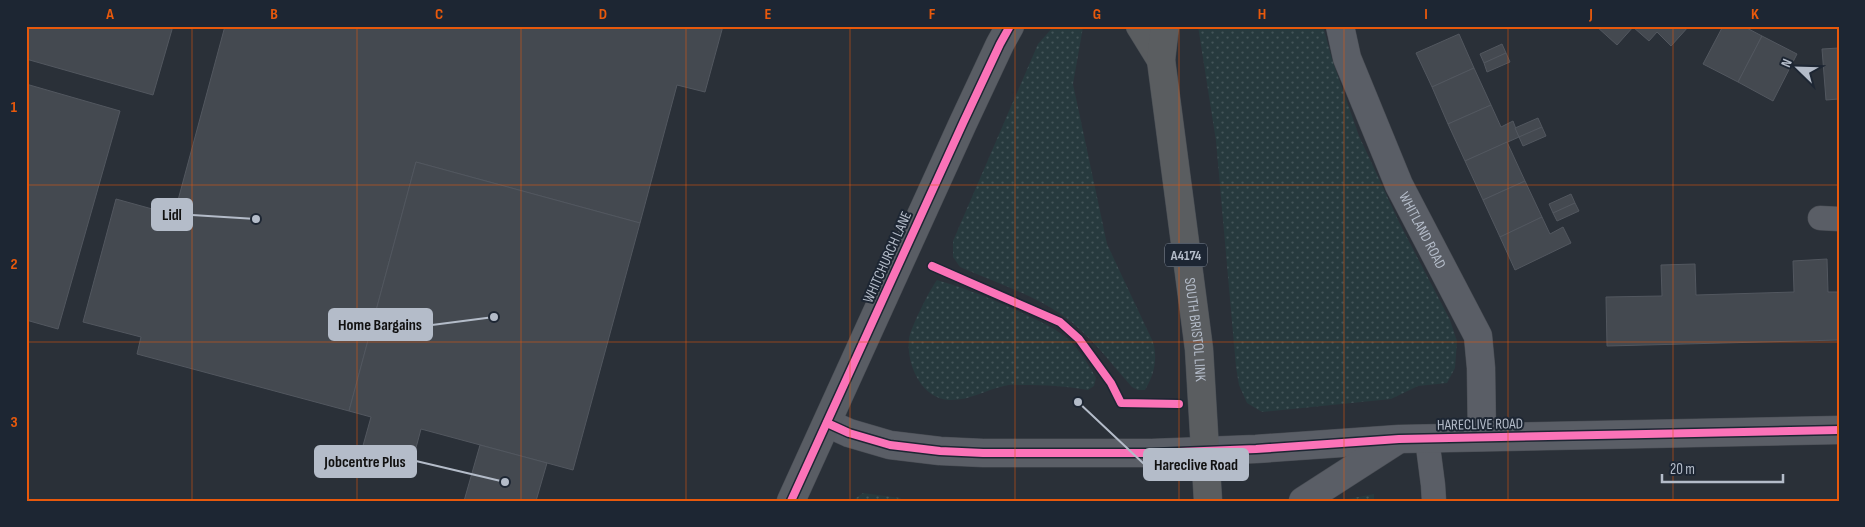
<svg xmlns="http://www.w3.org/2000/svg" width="1865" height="527" font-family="'Sofia Sans Condensed',sans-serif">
	<defs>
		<pattern id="grass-dots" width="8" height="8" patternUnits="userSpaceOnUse" patternTransform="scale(1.25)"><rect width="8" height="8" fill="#273a3e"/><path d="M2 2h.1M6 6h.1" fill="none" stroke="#445559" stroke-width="1.8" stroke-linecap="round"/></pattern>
	</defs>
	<rect width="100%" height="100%" fill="#2a3038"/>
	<!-- grass -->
	<g fill="url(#grass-dots)">
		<path d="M1054 26 1083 27 1073 84 1107 244 1153 342C1158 359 1154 375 1145 390H1138L1132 387C1110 362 1089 334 1062 315 1032 294 994 282 960 267L953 257V241L1038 44Z"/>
		<polygon points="1198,26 1323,26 1332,59 1359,136 1400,224 1450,320 1457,341 1455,368 1447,383 1418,386 1391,399 1262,412 1247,403 1239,385 1236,367 1216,141"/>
		<path d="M937 280C968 289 997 301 1026 315 1041 322 1057 329 1069 340 1080 351 1089 365 1096 378L1094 386 1088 390C1066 386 1045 385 1023 385 1017 385 1010 384 1004 386 985 390 969 401 949 400 921 399 906 363 909 339 910 329 930 289 937 280Z"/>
		<polygon points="863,493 900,498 904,501 852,501"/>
		<polygon points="1374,494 1374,501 1345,501 1348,499"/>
	</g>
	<!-- building -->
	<g fill="#444950" stroke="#52575f">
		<polygon points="26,26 173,26 153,95 26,59"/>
		<polygon points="225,26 723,26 705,92 677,85 640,223 416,162 349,411 137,354 141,337 83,322 116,199 174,215"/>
		<polygon points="1596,26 1634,26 1617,45"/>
		<polygon points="1689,26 1671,46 1657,32 1649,41 1633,27"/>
		<polygon points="1723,26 1743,26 1762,36 1738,82 1703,64"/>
		<polygon points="1459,34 1474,68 1432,87 1416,53"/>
		<polygon points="1762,36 1797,54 1773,101 1738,82"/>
		<polygon points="1502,44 1506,53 1484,63 1480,54"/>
		<polygon points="1839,48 1839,99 1826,100 1822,49"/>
		<polygon points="1506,53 1510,62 1487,72 1484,63"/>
		<polygon points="1474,68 1491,105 1448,124 1432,87"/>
		<polygon points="26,84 120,111 58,329 26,320"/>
		<polygon points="1491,105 1501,127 1513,121 1519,137 1465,161 1448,124"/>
		<polygon points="1538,118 1542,127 1519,137 1515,128"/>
		<polygon points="1542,127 1546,136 1523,146 1519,137"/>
		<polygon points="1507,142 1525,181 1483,200 1465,161"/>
		<polygon points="416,162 640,223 573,470 421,429 409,474 359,460 371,417 349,411"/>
		<polygon points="1525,181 1542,217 1500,237 1483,200"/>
		<polygon points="1571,194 1575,203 1553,213 1549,204"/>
		<polygon points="1575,203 1579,211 1557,221 1553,213"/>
		<polygon points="1542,217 1550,234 1563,227 1571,243 1515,270 1500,237"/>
		<polygon points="1827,259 1828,292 1839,292 1839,340 1607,346 1606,297 1662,296 1661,265 1695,264 1696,295 1794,292 1793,261"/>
		<polygon points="480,445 547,463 536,501 464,501"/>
	</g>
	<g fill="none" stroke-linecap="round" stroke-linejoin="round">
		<defs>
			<g id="lane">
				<polyline points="1820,218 1839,219"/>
				<polyline points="1427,439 1433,485 1434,501"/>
			</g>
			<g id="street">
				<path id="s1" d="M1340 26 1347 58 1399 185 1478 336 1481 368 1482 437"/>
				<polyline points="827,423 849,433 890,445 940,451 983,453 1152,453 1256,449 1399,439 1839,430"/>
				<polyline points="1303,501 1396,441"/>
			</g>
			<polyline id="secondary" points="791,501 963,123 1000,44 1010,26"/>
			<g id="highway">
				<polyline points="1140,26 1161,60"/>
				<path id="s2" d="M1165 26 1161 60 1199 349 1208 501"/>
			</g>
		</defs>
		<!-- lane casing -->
		<use href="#lane" stroke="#484c53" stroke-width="25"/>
		<!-- street casing -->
		<use href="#street" stroke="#484c53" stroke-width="29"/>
		<!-- secondary casing -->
		<use href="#secondary" stroke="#484c53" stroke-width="29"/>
		<!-- highway casing -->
		<use href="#highway" stroke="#474c53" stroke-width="29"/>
		<!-- lane -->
		<use href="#lane" stroke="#5a5e66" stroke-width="24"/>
		<!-- street -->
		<use href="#street" stroke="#5a5e66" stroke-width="28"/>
		<!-- secondary -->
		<use href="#secondary" stroke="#595d64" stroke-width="28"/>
		<!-- highway -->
		<use href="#highway" stroke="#5a5d60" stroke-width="28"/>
		<defs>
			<g id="cycleway">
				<polyline points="932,266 1060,322 1079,339 1111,383 1121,403 1179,404"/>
				<polyline points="827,423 849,433 890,445 940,451 983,453 1152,453 1256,449 1399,439 1839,430"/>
				<polyline points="791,501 963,123 1000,44 1010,26"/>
			</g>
		</defs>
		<!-- cycleway casing -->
		<use href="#cycleway" stroke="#1d2633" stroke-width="11"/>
		<!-- cycleway -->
		<use href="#cycleway" stroke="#fb73b8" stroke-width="8"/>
	</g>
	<!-- grid -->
	<path fill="none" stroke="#e8590c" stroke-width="1" stroke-opacity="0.55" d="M192 26V501M357 26V501M521 26V501M686 26V501M850 26V501M1015 26V501M1179 26V501M1344 26V501M1508 26V501M1673 26V501M26 185H1839M26 342H1839"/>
	<g text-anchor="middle" stroke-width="4" stroke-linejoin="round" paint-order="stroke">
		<!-- shield labels -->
		<rect fill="#1d2633" stroke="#878f9c" stroke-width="1" x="1165" y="243.5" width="42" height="23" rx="4"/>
		<g font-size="14" font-weight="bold" fill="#b4bcc9">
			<text x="1186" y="260">A4174</text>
		</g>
		<!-- street labels -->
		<g font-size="15" fill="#b4bcc9" stroke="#1d2633">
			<text dy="5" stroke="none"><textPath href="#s1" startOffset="221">WHITLAND ROAD</textPath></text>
			<text transform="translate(887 257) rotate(-66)" y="5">WHITCHURCH LANE</text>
			<text dy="5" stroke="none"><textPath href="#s2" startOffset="306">SOUTH BRISTOL LINK</textPath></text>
			<text transform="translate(1480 424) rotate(-1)" y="5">HARECLIVE ROAD</text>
		</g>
	</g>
	<!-- callouts -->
	<path fill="none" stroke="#b4bcc9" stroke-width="2" d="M256 219L192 215M494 317L432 325M505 482L416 461M1078 402L1144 464"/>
	<g fill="#b4bcc9" stroke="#1d2633" stroke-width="2">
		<circle cx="256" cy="219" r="5"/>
		<circle cx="494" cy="317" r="5"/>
		<circle cx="505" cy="482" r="5"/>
		<circle cx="1078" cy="402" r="5"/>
	</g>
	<g fill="#b4bcc9" stroke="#b4bcc9" stroke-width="2">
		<rect x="152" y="199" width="40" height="31" rx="5"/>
		<rect x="329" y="309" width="103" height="31" rx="5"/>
		<rect x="315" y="446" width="101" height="31" rx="5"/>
		<rect x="1144" y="449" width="104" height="31" rx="5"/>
	</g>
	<g font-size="16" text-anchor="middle" font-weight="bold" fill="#111">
		<text x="172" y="220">Lidl</text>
		<text x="380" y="330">Home Bargains</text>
		<text x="365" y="467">Jobcentre Plus</text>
		<text x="1196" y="470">Hareclive Road</text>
	</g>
	<!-- border -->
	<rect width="1865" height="527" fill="none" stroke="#1d2633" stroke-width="55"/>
	<!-- north arrow -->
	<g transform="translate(1798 68) rotate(293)" stroke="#1d2633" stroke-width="4" paint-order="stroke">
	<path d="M0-4L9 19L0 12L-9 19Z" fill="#b4bcc9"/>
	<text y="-8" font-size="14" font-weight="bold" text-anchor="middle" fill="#b4bcc9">N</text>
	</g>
	<!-- scale -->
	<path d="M1662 474v8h121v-8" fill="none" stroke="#b4bcc9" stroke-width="2.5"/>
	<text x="1670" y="474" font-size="15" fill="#b4bcc9" stroke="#1d2633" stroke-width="4" paint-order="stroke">20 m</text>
	<rect x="28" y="28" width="1810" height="472" fill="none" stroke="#e8590c" stroke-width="2"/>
	<g font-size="16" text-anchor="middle" font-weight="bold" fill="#e8590c">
		<text x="110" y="19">A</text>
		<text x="274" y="19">B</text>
		<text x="439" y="19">C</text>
		<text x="603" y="19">D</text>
		<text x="768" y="19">E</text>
		<text x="932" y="19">F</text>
		<text x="1097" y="19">G</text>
		<text x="1262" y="19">H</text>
		<text x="1426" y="19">I</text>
		<text x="1591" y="19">J</text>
		<text x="1755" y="19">K</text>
		<text x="14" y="112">1</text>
		<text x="14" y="269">2</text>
		<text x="14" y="427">3</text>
	</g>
</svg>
